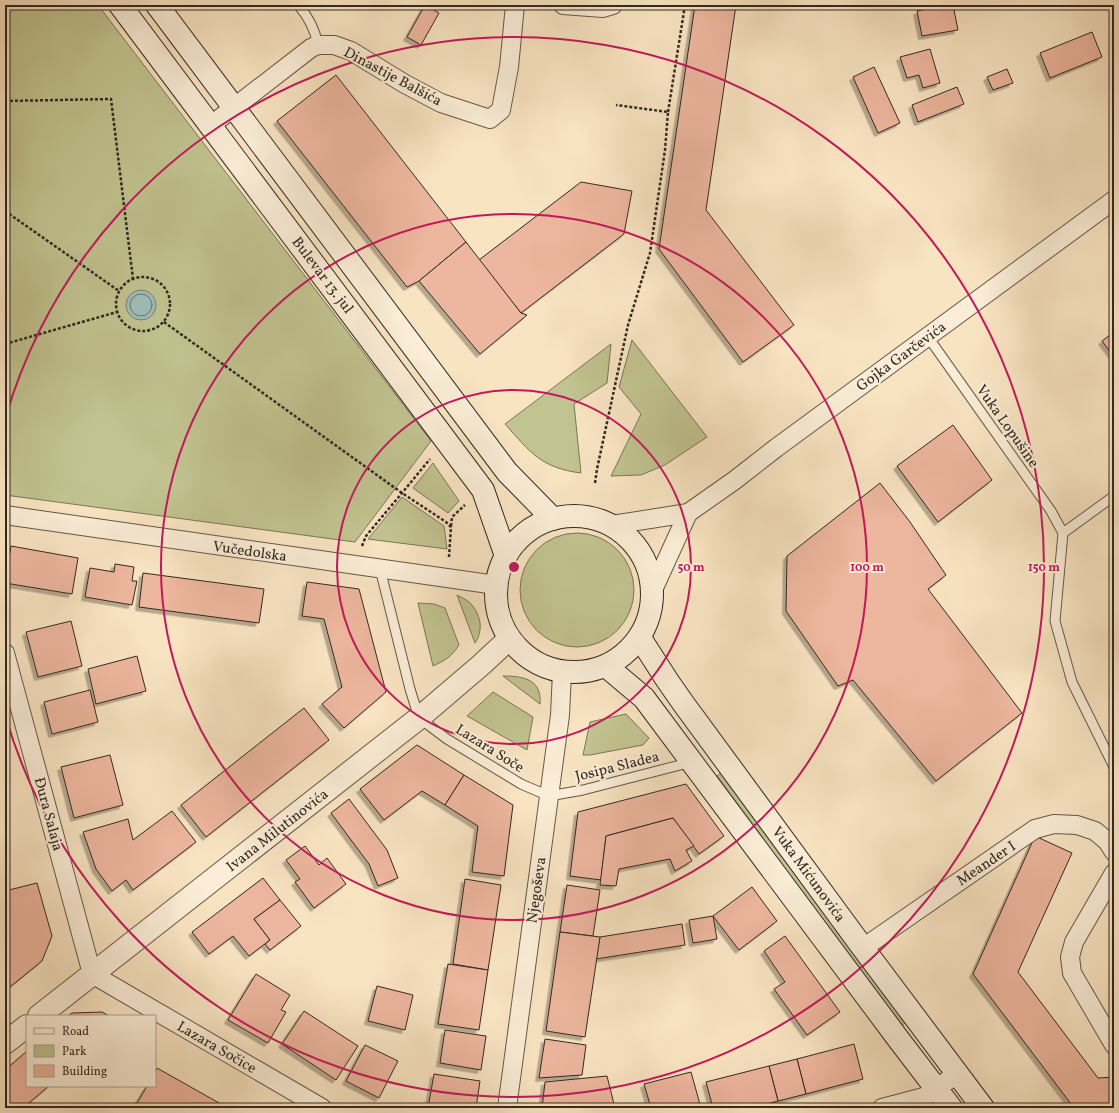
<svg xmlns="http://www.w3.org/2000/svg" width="1119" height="1113" font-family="Vollkorn,serif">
	<defs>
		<filter id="shadow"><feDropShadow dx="-3.5" dy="3.5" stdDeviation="0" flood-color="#0004"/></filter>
	</defs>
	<rect width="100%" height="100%" fill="#f9e4c2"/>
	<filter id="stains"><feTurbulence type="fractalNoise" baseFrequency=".005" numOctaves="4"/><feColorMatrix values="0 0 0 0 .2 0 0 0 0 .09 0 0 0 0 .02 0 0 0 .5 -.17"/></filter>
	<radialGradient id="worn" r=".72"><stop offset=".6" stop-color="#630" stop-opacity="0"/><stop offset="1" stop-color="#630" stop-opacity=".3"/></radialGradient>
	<!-- green -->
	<g fill="#c1c390" stroke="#7a7658">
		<polygon points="5,5 98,5 431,441 355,542 5,495"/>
		<polygon points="632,340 707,437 665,465 641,475 611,476 641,414 619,387"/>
		<path d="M611 344 607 383 574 404 581 473C541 468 530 452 505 424Z"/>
		<polygon points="433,463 459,501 448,513 413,488"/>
		<polygon points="402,497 444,526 447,549 368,539"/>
		<circle cx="577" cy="590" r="57"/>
		<path d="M457 595C461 597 465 599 469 602 477 609 483 623 479 634 479 637 477 640 475 643Z"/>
		<path d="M418 603 434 604 445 608 459 645C451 657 446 660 433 666Z"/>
		<path d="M503 676C523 676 542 679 540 704Z"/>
		<polygon points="493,692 533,717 527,750 467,716"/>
		<polygon points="626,714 649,738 643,745 590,755 583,755 590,722"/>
		<polygon points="722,772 905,1023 900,1027 717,776"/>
	</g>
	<!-- water -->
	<circle fill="#9ebeb8" stroke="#73827c" cx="141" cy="305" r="15"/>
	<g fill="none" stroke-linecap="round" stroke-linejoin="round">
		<!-- shore -->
		<circle stroke="#68746c" stroke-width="1" cx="141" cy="305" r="11"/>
	</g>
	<!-- building -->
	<g fill="#edb69e" stroke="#322921" filter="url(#shadow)">
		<polygon points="425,5 439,13 421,45 407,37"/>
		<polygon points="695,5 736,5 706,210 794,325 743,362 659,249"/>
		<polygon points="948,5 953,5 958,30 922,36 917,11"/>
		<polygon points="1092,32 1102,57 1050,78 1040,53"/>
		<polygon points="930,49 940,83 923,88 919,75 907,78 900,57"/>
		<polygon points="874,67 900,123 878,133 853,77"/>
		<polygon points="1007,69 1013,83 993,90 987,77"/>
		<polygon points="336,75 466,242 419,281 407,287 277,121"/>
		<polygon points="957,87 964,104 918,122 912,105"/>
		<polygon points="581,182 632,191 624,234 521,313 479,260"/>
		<polygon points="466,242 521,313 527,315 480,354 419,281"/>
		<polygon points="1114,332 1114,357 1102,341"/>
		<polygon points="953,425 992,480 938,522 897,466"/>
		<polygon points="880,483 910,522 946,575 928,589 1022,713 936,781 853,680 838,686 786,611 787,556"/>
		<polygon points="11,546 78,558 72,594 5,583"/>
		<polygon points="115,564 134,567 132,581 137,581 132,605 85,597 90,568 114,572"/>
		<polygon points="143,573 264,589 259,623 139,607"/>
		<polygon points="307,582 359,589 386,692 344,728 322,704 342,687 324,619 302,616"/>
		<polygon points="71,621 82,666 38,677 26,632"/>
		<polygon points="137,656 146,691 96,704 88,669"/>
		<polygon points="90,690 98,722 52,734 44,702"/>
		<polygon points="304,708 329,740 206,837 181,805"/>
		<polygon points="417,745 464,775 445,805 422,791 384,820 360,789"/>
		<polygon points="110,755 123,805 74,818 61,767"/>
		<polygon points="464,775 513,805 504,876 472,872 478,826 445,805"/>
		<polygon points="686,784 724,836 699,854 673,818 606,836 601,880 570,876 578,812"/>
		<polygon points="349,799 387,850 398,878 378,886 369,864 331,813"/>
		<polygon points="172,811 196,842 133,890 126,880 112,891 96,869 83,832 128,819 133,840"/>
		<polygon points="673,818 694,846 686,850 692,861 675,871 670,859 619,869 616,886 600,885 606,836"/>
		<polygon points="1035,836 1072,853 1018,972 1098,1078 1114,1077 1114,1108 1074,1108 973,974"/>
		<polygon points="305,846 319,865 327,858 346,884 314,908 295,882 300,879 286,860"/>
		<polygon points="263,878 280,900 254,919 270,940 249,956 233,936 209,954 192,932"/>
		<polygon points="465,879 501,885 488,970 453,964"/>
		<polygon points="37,883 52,936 42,961 5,991 5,891"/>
		<polygon points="567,885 600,890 593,936 560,932"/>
		<polygon points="752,887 777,921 739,950 713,916"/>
		<polygon points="280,900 301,926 270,950 265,944 270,940 254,919"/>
		<polygon points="713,916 717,939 693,943 689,920"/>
		<polygon points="682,924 685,945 596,959 600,937"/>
		<polygon points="560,932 600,937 585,1037 546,1031"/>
		<polygon points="785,936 840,1012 807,1035 774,989 785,982 764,951"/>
		<polygon points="448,964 488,970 479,1030 438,1024"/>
		<polygon points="256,974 290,995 281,1010 286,1012 268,1043 228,1020"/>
		<polygon points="377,986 413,995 405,1030 368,1021"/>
		<polygon points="304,1011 358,1046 336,1080 282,1044"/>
		<polygon points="102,1012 109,1016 68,1016 72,1013"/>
		<polygon points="445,1030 486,1036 481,1070 440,1063"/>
		<polygon points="545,1039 586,1045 582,1075 539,1078"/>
		<polygon points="854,1044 863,1079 806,1094 797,1059"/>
		<polygon points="365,1045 398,1061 379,1098 346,1081"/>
		<polygon points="27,1051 27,1086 49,1086 23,1108 5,1108 5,1070"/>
		<polygon points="797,1059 806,1094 778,1101 769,1066"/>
		<polygon points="769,1066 778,1101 751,1108 713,1108 706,1082"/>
		<polygon points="157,1068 228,1108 141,1108 136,1105 147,1086 155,1086 155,1072"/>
		<polygon points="691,1072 701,1108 651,1108 644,1084"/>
		<polygon points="434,1074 480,1081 476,1108 428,1108"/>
		<polygon points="607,1076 615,1108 542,1108 545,1082"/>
	</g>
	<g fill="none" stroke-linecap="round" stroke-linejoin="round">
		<defs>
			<g id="service">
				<path d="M298 5C309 17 315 30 318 45"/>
				<polyline points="928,337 1051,511 1063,533 1114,496"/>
				<polyline points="1063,533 1055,621 1072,682 1114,767"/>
				<polyline points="380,569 410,689 419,718 447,739 521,784 549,796 583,790 692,762"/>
			</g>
			<g id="minor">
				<polyline points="563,5 603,8 613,5"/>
				<polyline points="210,126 311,48 318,45 334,45 351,51 405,84 441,103 490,119 501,110 509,67 515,5"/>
				<polyline points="5,515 496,585"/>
				<polyline points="612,525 688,513 735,480 776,448 1114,200"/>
				<polyline points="653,590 688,513"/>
				<polyline points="5,653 92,974 322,1108"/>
				<polyline points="1114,873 1074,942 1070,957 1072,973 1114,1045"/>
				<polyline points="863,948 1035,829 1054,824 1077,825 1095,831 1107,841 1114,852"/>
				<polyline points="507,1108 560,715 562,672"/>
				<polyline points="882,1108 924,1097 957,1074"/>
			</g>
			<g id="tertiary">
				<polyline points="39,1016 419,718 481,665 509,639"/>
				<polyline points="5,1043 27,1026"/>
			</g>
			<g id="secondary">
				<polyline points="120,5 483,490 506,556"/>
				<polyline points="157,5 507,472 553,519"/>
				<circle cx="574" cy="594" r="78"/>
				<polyline points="640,638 667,680 683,703 863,948 983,1108"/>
				<polyline points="606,666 644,698 899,1040 951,1108"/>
			</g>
		</defs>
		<!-- service casing -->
		<use href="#service" stroke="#645849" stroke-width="11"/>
		<!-- minor casing -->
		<use href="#minor" stroke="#645849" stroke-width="20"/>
		<!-- tertiary casing -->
		<use href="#tertiary" stroke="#645849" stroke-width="24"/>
		<!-- secondary casing -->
		<use href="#secondary" stroke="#322921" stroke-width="24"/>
		<!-- path -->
		<g stroke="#322921" stroke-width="2.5" stroke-dasharray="3 2" stroke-linecap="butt">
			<polyline points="5,101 111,99 133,279"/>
			<polyline points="668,112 685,5"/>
			<polyline points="5,211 119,291"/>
			<circle cx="143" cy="304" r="27"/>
			<polyline points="164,322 402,493 446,522 451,527 449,557"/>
			<polyline points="5,344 117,312"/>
			<polyline points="595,483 597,469 628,325 650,253 665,150 668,112 616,105"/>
			<polyline points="451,526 452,517 465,505"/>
			<polyline points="362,546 366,536 402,493 430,459"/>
		</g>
		<!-- service -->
		<use href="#service" stroke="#fbedd7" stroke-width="9"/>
		<!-- minor -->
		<use href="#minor" stroke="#fbedd7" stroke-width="18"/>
		<!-- tertiary -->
		<use href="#tertiary" stroke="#fbedd7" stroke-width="22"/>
		<!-- secondary -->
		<use href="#secondary" stroke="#fbedd7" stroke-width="22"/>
	</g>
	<!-- distance rings -->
	<g fill="none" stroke="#c2185b" stroke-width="2">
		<circle cx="514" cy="567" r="177"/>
		<circle cx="514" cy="567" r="353"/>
		<path d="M6 416A530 530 0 1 1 6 718"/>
	</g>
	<g text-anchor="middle" stroke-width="4" stroke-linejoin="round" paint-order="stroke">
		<!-- street labels -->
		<g font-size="15" fill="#322921" stroke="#fbedd7">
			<text transform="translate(393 76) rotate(28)" y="5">Dinastije Balšića</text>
			<text transform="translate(323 275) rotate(53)" y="5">Bulevar 13. jul</text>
			<text transform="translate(901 356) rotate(-36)" y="5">Gojka Garčevića</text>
			<text transform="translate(1008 426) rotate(55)" y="5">Vuka Lopušine</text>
			<text transform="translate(250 551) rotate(8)" y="5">Vučedolska</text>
			<text transform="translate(490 748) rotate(32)" y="5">Lazara Soče</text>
			<text transform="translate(617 766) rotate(-14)" y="5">Josipa Sladea</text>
			<text transform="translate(49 814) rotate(75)" y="5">Đura Salaja</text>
			<text transform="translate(277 830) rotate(-38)" y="5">Ivana Milutinovića</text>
			<text transform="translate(986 863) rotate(-34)" y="5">Meander I</text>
			<text transform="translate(809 874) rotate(54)" y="5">Vuka Mićunovića</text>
			<text transform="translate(536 890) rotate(-82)" y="5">Njegoševa</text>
			<text transform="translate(217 1047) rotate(30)" y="5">Lazara Sočice</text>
		</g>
	</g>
	<circle cx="514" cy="567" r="6" fill="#c2185b" stroke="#fbedd7" stroke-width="2"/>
	<g font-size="12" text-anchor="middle" font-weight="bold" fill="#c2185b" stroke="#fbedd7" stroke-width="4" stroke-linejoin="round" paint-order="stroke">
		<text x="691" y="571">50 m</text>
		<text x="867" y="571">100 m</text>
		<text x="1044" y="571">150 m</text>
	</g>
	<!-- margin -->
	<rect width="1119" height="1113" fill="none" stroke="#f9e4c2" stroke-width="20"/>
	<rect x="6" y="6" width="1107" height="1101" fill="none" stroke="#322921" stroke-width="2"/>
	<rect x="10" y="10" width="1099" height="1093" fill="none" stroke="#322921"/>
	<!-- legend -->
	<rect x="26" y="1015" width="130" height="72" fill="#fbedd7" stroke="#ab9f8e"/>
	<rect x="34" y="1028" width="20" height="6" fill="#fbedd7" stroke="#ab9f8e"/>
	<text x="62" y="1035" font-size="12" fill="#322921">Road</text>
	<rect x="34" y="1045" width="20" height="12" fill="#c1c390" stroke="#ab9f8e"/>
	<text x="62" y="1055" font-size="12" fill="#322921">Park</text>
	<rect x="34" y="1065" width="20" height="12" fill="#edb69e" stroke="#ab9f8e"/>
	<text x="62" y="1075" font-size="12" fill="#322921">Building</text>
	<rect width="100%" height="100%" filter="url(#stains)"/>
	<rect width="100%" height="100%" fill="url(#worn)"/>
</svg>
